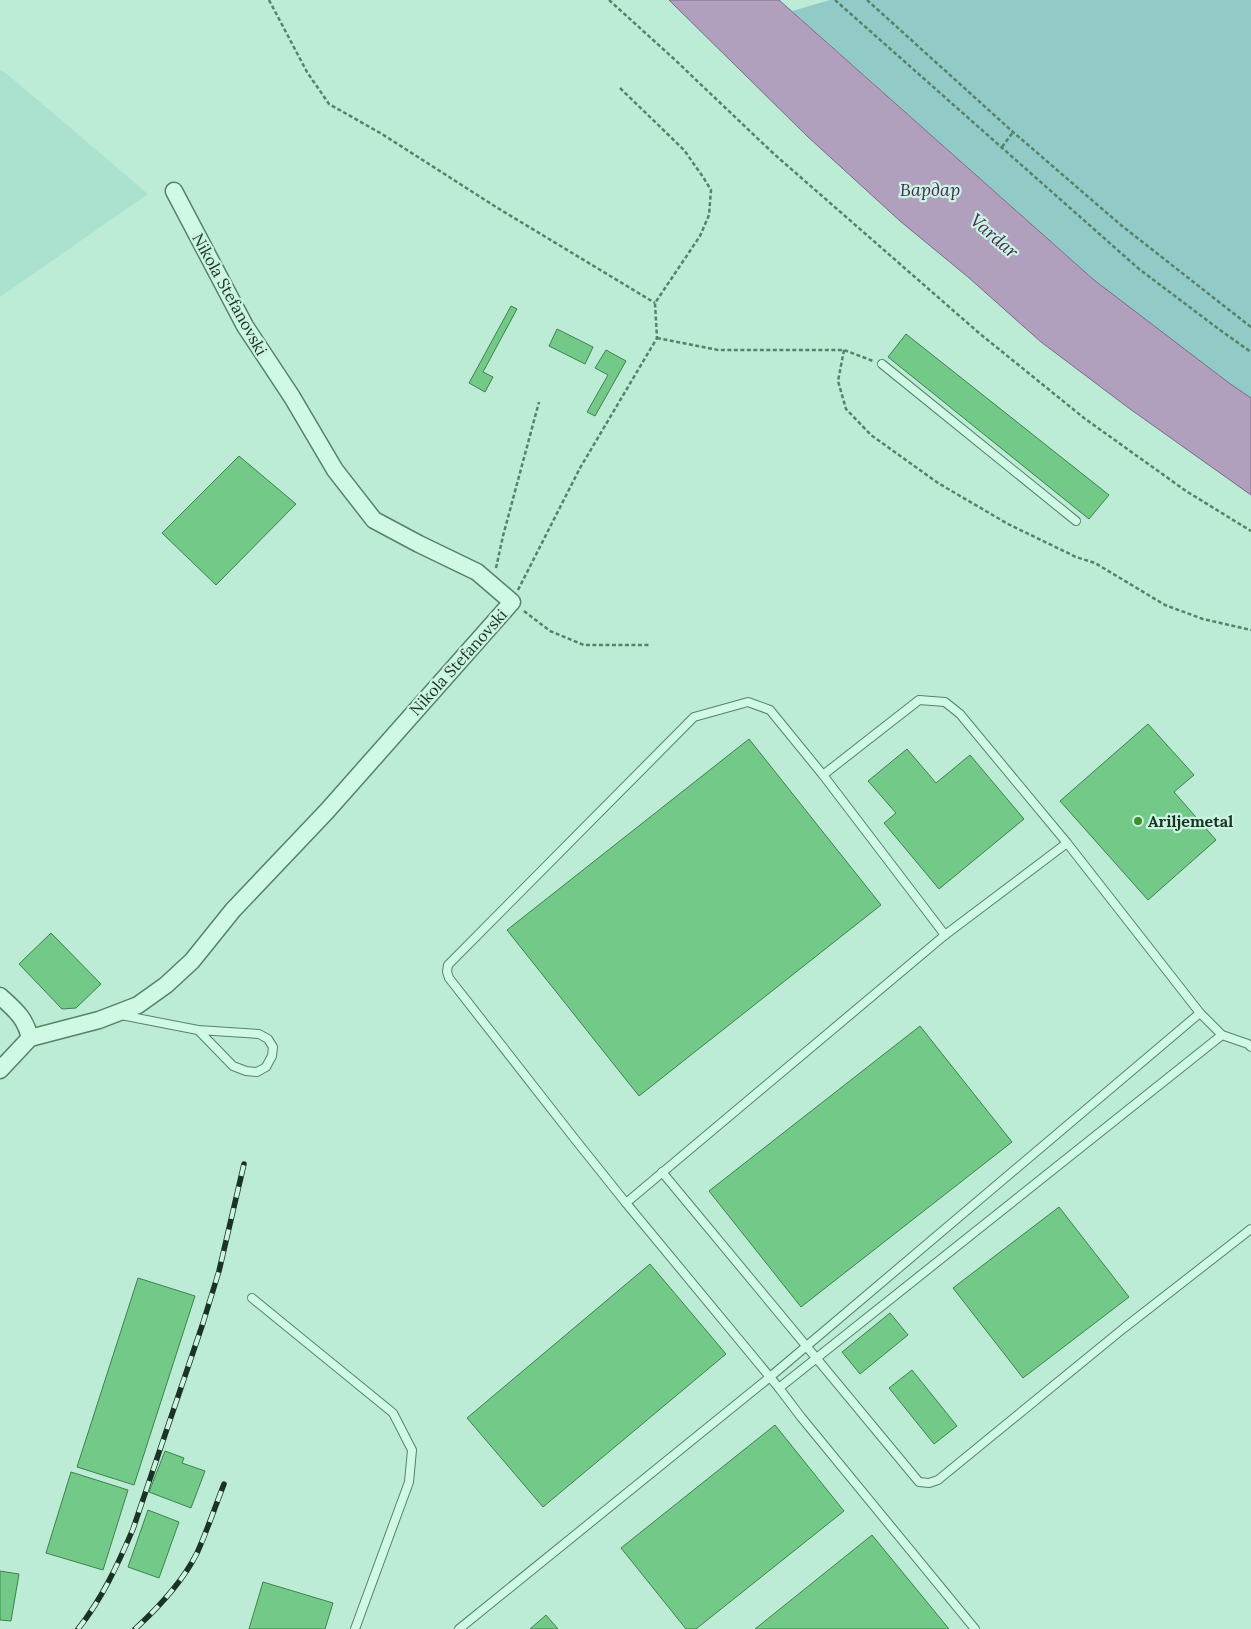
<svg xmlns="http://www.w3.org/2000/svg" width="1251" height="1629" font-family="Lora,serif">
	<rect width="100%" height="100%" fill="#bdecd6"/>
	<!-- farmland -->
	<polygon fill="#aae2cf" points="0,70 7,74 148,194 0,297"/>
	<!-- green -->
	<polygon fill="#91cac7" points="830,0 1251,0 1251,398 1229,383 1094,280 792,11"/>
	<!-- water -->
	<polygon fill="#b0a0be" stroke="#7c688a" points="669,0 779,0 1094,280 1229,383 1251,398 1251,495 1130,409 1041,342 968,277 900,221 807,136"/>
	<!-- building -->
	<g fill="#73ca88" stroke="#3d824d">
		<polygon points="511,306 517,309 483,372 493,377 485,392 469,383"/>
		<polygon points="557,329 593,347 585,364 549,346"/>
		<polygon points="906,334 1109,495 1089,519 888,357"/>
		<polygon points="606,350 626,361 595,416 587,412 608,375 595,368"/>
		<polygon points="239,456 296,504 216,585 162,533"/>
		<polygon points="1148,724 1194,775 1174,792 1216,840 1148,900 1060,801"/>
		<polygon points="749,739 881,905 639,1096 507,930"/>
		<polygon points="907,749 936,783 970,755 1024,819 939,889 884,823 896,813 868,781"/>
		<polygon points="51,933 101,984 76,1008 62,1009 19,964"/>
		<polygon points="920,1026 1012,1142 801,1307 709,1191"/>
		<polygon points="1059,1207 1129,1297 1023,1378 953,1288"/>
		<polygon points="650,1264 726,1354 543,1507 467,1418"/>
		<polygon points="138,1278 195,1296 134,1485 77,1467"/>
		<polygon points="890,1313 908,1335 860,1374 842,1352"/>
		<polygon points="912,1370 957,1426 934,1444 889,1388"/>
		<polygon points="775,1425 844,1511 696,1629 686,1629 621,1548"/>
		<polygon points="165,1451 184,1458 182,1463 205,1471 191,1508 149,1492"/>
		<polygon points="71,1472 128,1490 103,1570 46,1553"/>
		<polygon points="148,1510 179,1522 159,1578 128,1567"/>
		<polygon points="872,1535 949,1629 755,1629"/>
		<polygon points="0,1571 19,1574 11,1621 0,1620"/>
		<polygon points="263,1582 333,1603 325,1629 249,1629"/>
		<polygon points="546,1615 558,1629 530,1629"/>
	</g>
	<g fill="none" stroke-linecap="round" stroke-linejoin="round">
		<defs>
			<g id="lane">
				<polyline points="882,364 1076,521"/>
				<polyline points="823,775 919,700 945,702 960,714 1067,843 1200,1013"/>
				<polyline points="121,1015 198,1030 233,1066 246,1071 257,1072 266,1067 272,1056 273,1047 268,1039 259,1034 198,1030"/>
				<polyline points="662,1172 919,1482 929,1483 938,1480 1124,1328 1251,1229"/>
				<polyline points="626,1203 574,1138 449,978 447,972 448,965 694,717 748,702 770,710 823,775 945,935"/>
				<polyline points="252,1298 393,1413 412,1450 409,1482 355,1629"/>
				<polyline points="779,1388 1222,1035"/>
				<polyline points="459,1629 770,1377 1200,1013 1222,1035 1248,1044 1251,1047"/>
				<polyline points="975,1629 801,1417 779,1388 626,1203 945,935 1067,843"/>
			</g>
			<g id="street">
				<path d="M0 996C15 1010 25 1017 30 1038"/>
				<polyline points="0,1070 30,1038 99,1020 138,1005 166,985 192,961 233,910 327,811 512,602 477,572 419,544 374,520 335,470 292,397 245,326 174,191"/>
			</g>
		</defs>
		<!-- lane casing -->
		<use href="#lane" stroke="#568367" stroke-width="10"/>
		<!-- street casing -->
		<use href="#street" stroke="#568367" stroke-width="19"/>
		<!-- path -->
		<g stroke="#568367" stroke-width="2.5" stroke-dasharray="4 2.5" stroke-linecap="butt">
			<polyline points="269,0 307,72 329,104 382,134 496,207 655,303"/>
			<polyline points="609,0 673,58 774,154 979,333 1084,418 1186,491 1251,531"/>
			<polyline points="835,0 1139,269 1220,330 1251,352"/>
			<polyline points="867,0 1013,132 1122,226 1251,327"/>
			<polyline points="1002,147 1013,132"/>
			<polyline points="657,338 718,350 844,350 873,361"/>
			<polyline points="844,350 838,381 846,409 871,435 938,483 1008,524 1076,557 1095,563 1165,605 1203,619 1251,630"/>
			<polyline points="496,568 503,536 539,402"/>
			<polyline points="518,590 580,468 657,338 655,303 700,236 709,215 711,190 703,177 684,150 619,87"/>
			<polyline points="524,611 550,631 584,645 651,645"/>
		</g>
		<!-- lane -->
		<use href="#lane" stroke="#cff8e5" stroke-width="8"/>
		<!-- street -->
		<use href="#street" stroke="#cff8e5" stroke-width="16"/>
		<defs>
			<g id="rail">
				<path d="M78 1629C102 1599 118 1564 133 1529L203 1323 219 1271 244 1164"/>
				<path d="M135 1629C158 1608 183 1581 197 1553 207 1531 215 1507 224 1484"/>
			</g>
		</defs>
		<!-- rail casing -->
		<use href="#rail" stroke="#1b3323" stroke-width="5.5"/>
		<!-- rail -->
		<use href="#rail" stroke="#ccf4e2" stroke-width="4" stroke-dasharray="11" stroke-linecap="butt"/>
	</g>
	<!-- markers -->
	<circle fill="#3a9128" stroke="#ccf4e2" stroke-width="2" cx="1138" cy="821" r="5"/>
	<g text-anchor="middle" stroke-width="4.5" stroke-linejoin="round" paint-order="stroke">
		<!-- street labels -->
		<g font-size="16" fill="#1b3323" stroke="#ccf4e2">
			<text transform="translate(230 294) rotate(61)" y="6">Nikola Stefanovski</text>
			<text transform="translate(458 662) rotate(-48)" y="6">Nikola Stefanovski</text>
		</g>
		<!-- poi labels -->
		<g font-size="16" font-weight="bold" fill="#1b3323" stroke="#ccf4e2" text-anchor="start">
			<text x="1148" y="827">Ariljemetal</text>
		</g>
		<!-- water labels -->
		<g font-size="18" font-style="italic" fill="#492a53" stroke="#ccf4e2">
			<text x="930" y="196">Вардар</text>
			<text transform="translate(994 236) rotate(41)" y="6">Vardar</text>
		</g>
	</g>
</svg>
